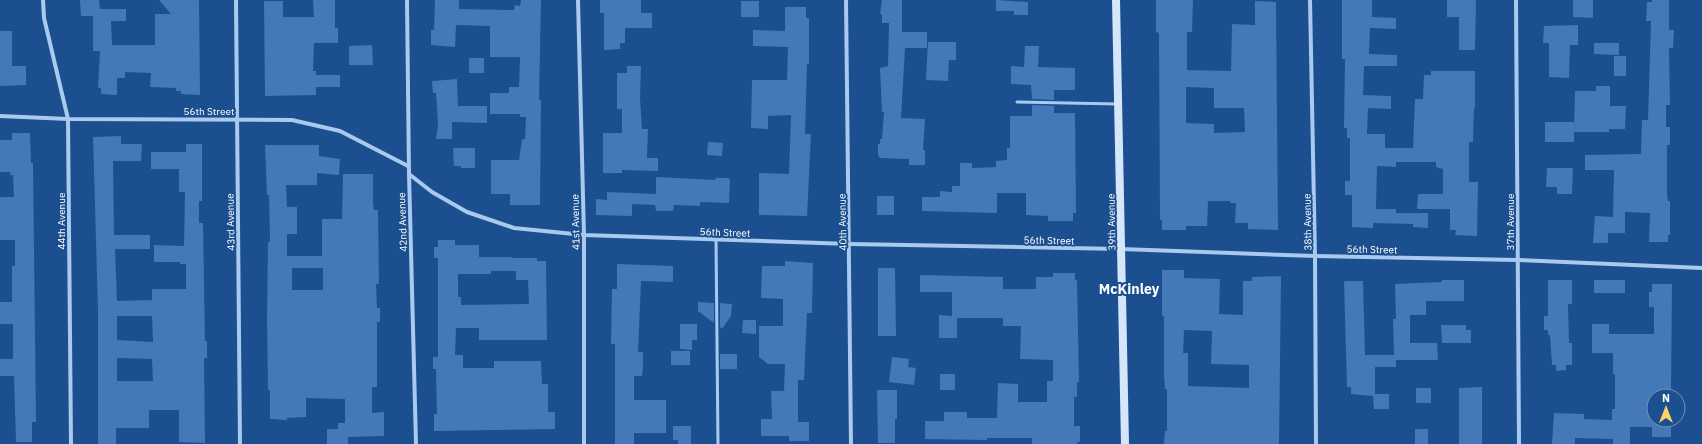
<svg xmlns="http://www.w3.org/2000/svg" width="1702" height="444" font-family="'IBM Plex Sans',sans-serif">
	<rect width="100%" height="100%" fill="#1b4f8f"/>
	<!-- building -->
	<g fill="#4478b7" fill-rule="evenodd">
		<polygon points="80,0 99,0 100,9 126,9 126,21 111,21 112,45 155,45 155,14 171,14 159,0 199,0 200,95 181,94 181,91 176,91 176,88 150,87 151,73 125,72 125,78 117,78 117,95 101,94 101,88 98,88 100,51 93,51 93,16 81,16"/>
		<polygon points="313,0 335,0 335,28 338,28 338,43 314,43 313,71 316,71 316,75 340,75 340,87 316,87 316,95 265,96 264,1 283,1 283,17 314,17"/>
		<polygon points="435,0 459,0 459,9 514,10 515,5 520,6 521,0 541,0 539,100 541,100 540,205 510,205 510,194 491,194 491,160 519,160 522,139 525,139 526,117 520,117 520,114 490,114 490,93 509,93 509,87 519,87 520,57 490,57 490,26 456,25 455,47 431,45 431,30 434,30"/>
		<polygon points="600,0 641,0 641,13 652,13 652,28 625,28 625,43 620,43 620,49 604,50 604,13 600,13"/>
		<polygon points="882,0 902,0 902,32 927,32 927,48 905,48 901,118 925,119 923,150 925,150 925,165 909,165 909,159 880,158 878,155 878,144 880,144 880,139 882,139 884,112 882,112 880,68 888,66 889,23 882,23 882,14 880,14"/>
		<polygon points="996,0 1028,2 1028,15 1014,15 1014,11 996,11"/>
		<path d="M1156 0H1193L1192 32H1187V70L1231 71 1232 24 1255 25V1L1276 2 1278 230 1248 229V223H1235L1236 203H1230V201H1208L1207 226H1186V230H1162V220H1160L1159 33 1156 32ZM1186 87 1214 88V108H1244L1245 132 1214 133V124L1186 123Z"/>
		<polygon points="1342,0 1372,0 1372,17 1396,18 1396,29 1370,28 1369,54 1397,55 1397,66 1364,66 1363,95 1391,96 1391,109 1368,108 1367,134 1385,134 1385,148 1413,148 1415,99 1423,99 1424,75 1431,75 1431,71 1475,71 1475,108 1474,108 1473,142 1469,142 1469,182 1478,182 1477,236 1455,235 1456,230 1450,230 1450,209 1417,209 1418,194 1443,194 1443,169 1436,167 1436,162 1396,162 1396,167 1377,166 1376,209 1396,209 1396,213 1428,213 1428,228 1413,227 1413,224 1373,223 1373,228 1352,227 1352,195 1345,195 1345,181 1350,181 1350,138 1347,138 1347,128 1344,128 1345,59 1342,59"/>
		<polygon points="1447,0 1476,0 1475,50 1459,50 1459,17 1447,17"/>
		<polygon points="1573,0 1593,0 1593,18 1573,17"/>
		<polygon points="1652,0 1669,0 1669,30 1674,30 1673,48 1669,48 1670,105 1666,105 1666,127 1670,127 1670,145 1667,145 1667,196 1668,201 1670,201 1670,235 1668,235 1668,242 1649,242 1650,213 1625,212 1625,233 1608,233 1608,243 1593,243 1595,216 1613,217 1614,170 1585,170 1585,155 1641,154 1642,120 1648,120 1651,21 1646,21 1647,2 1652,2"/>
		<rect x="741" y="1" width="18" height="16"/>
		<polygon points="785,7 806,7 806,18 809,18 809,64 807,64 805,134 811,134 807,216 759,215 759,173 789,174 791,115 768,116 768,129 751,128 752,80 787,80 788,47 753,46 753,30 785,31"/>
		<polygon points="1578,25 1578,45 1570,45 1569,78 1549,77 1549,43 1543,43 1544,26"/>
		<polygon points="0,31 12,31 12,66 26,66 26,85 0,86"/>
		<polygon points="928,42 956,42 956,60 949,60 948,81 926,80"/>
		<polygon points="1594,43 1619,43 1619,55 1594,54"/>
		<polygon points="372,45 373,65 349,65 349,46"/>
		<polygon points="1025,46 1039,46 1038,67 1075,68 1075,90 1054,90 1054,100 1032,99 1031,85 1011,84 1011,66 1024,67"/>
		<rect x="1614" y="56" width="12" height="20"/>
		<rect x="469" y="58" width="15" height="15"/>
		<polygon points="627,66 641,66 640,98 642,129 648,129 647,158 658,158 658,171 622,170 622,173 603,173 603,133 622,133 622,109 617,109 617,73 627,73"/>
		<polygon points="457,79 458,106 487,106 487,123 452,122 452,139 436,139 438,124 436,93 433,93 432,81"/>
		<polygon points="1596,86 1610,86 1610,106 1626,106 1625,129 1609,129 1609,132 1574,132 1575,91 1596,91"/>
		<polygon points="1032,105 1054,106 1054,113 1075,113 1076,213 1073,213 1073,221 1048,221 1048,216 1026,215 1026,193 997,193 997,213 922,211 922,197 940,197 940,191 952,192 952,186 960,186 960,163 972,163 972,168 996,167 996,161 1007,160 1007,148 1010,148 1010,116 1032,116"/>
		<rect x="1545" y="122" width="29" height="20"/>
		<polygon points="12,133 30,133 31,163 33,163 36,419 36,422 32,422 32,442 16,442 14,376 0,376 0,359 13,359 13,324 0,324 0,302 12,302 12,266 15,266 15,240 0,240 0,197 14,197 13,175 10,175 10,172 0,172 0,140 12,140"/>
		<path d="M121 136V144H142L141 161H113L114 235H150V249H115L117 301 152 300V289H186V264H180V262H154V245L184 246 185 192H179V169H151V152H186V144H202V201H199V223H203L205 341H207V358H204L205 443 179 442V410H149V428H116V444H98V309L93 137ZM117 316H152L153 342 117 340ZM117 358 152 359 153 381H117Z"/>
		<polygon points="708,142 723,143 722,156 707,155"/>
		<path d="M265 145H319V156L340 159 339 175 317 173V185H286L287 207H297V234H287V256H322V219H342L343 174H373V204L374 210H378L379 284H376L377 308H380V322H377V387H372V413L384 412V436L348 437V444H327V429H338V423H345V399L306 398V417L287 418V420L270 419V390H268L267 317 268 242H270L269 195H267ZM292 268H323V290H292Z"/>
		<polygon points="453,148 475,148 475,168 461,168 461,166 454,166"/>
		<polygon points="1547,168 1573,168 1572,194 1557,194 1557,187 1546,187"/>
		<polygon points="656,177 715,180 716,178 728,178 730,180 729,203 700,202 700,206 674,205 673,211 656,211 655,205 632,204 632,216 596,215 596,199 607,200 607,192 656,194"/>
		<rect x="877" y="196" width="17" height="19"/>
		<path d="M438 240H455V245H479V257H512V258H537V261H546L547 340H479V328H456L455 355H463V368H494V361H541L542 384H548V412H555V429L434 431V414H437L436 369H433V357H438V258H434V247H438ZM491 271H516V280H528L529 304 461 305V297H458V274H491Z"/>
		<polygon points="785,261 813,263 812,313 807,313 804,380 798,380 798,422 809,422 809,441 789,441 789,436 761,436 761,419 772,419 771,391 784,391 785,364 768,364 759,357 759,326 783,326 783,299 761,298 762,266 785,266"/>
		<polygon points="617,264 673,266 673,282 641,281 638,352 643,352 643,368 642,376 634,376 634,400 666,400 666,433 634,433 634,444 615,444 615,344 611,344 612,289 617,289"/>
		<polygon points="878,268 895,268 896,336 878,336"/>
		<path d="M1162 270H1184V278L1220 279 1219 314 1243 315V281H1252V277L1281 276 1279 444H1164L1165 431H1167V389H1165L1164 376V316H1162ZM1184 330 1212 331 1211 364 1249 365V388L1188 386V353H1183Z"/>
		<polygon points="1053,273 1075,273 1075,280 1077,280 1079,382 1077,382 1077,397 1074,397 1074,426 1080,426 1080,442 1077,442 1077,444 1032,444 1032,438 987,438 987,440 925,439 925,421 944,421 944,412 967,412 967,418 997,418 998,383 1018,384 1018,402 1047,402 1047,381 1053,381 1053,360 1020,359 1021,326 1003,326 1003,318 957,318 957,338 939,338 939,315 952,316 952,292 920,292 920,275 1003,277 1003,289 1036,289 1036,277 1053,277"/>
		<polygon points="1442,280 1464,280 1464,301 1426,301 1426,315 1410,315 1410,343 1437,343 1438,360 1396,360 1396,367 1375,367 1375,394 1389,394 1389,409 1374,409 1373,396 1351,394 1351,387 1347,387 1344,281 1363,281 1365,355 1394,355 1393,319 1396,319 1395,284 1442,282"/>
		<polygon points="1548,280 1572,280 1572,304 1568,304 1569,343 1572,343 1572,365 1566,365 1566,370 1556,371 1556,365 1552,365 1550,335 1548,335 1548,330 1544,330 1544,316 1548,316"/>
		<rect x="1594" y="280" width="31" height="13"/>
		<polygon points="1652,284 1672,284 1671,392 1670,396 1654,396 1654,420 1671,420 1671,437 1652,437 1652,427 1630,427 1630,444 1613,444 1613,439 1575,438 1575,444 1552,444 1554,413 1584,414 1584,419 1612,420 1612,409 1615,409 1615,374 1613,374 1613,353 1592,353 1592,324 1609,324 1609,334 1654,334 1654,307 1649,307 1649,292 1652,292"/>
		<polygon points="698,302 714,303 714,323 698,311"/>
		<polygon points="720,303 732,304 731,316 722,329 720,327"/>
		<polygon points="743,320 756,320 756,334 742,333"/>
		<polygon points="680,324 697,324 697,340 692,340 692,350 680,349"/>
		<polygon points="1441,325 1466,325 1466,330 1471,330 1471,343 1442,343"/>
		<rect x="671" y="351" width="19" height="14"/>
		<rect x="720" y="354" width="17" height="15"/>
		<polygon points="892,357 909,359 908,367 916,368 914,385 889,382"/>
		<rect x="940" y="374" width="15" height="16"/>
		<polygon points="1482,387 1482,444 1459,444 1459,388"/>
		<rect x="1416" y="388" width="15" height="15"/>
		<polygon points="877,390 897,390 897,419 895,419 895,443 878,443"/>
		<polygon points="673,426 691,426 691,444 678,444 678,440 673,440"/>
		<rect x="1415" y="429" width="13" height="15"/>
	</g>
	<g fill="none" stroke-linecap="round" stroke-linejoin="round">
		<!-- lane -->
		<g stroke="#a9c9ee" stroke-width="3">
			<polyline points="1017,102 1117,104"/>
			<polyline points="716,239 718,444"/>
		</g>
		<!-- street -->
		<g stroke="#a9c9ee" stroke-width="4">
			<polyline points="43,0 44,18 68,119 71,444"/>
			<polyline points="236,0 240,444"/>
			<polyline points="407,0 409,174 416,444"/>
			<polyline points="578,0 584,235 584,444"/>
			<polyline points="846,0 851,444"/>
			<polyline points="1310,0 1315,256 1316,444"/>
			<polyline points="1516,0 1519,444"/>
			<polyline points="0,116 68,119 292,120 340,131 408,166"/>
			<polyline points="409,174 432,192 467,212 514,228 584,235 850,244 1121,249 1315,256 1518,260 1702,268"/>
		</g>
		<!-- secondary -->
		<polyline stroke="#d6e6fa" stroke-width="8" points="1116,0 1125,444"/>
	</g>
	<g text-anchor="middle" stroke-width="4" stroke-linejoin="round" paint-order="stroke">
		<!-- street labels -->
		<g font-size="10" fill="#fff" stroke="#1b4f8f">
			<text x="209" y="115">56th Street</text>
			<text transform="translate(61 221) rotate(-90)" y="4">44th Avenue</text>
			<text transform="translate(230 222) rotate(-91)" y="4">43rd Avenue</text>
			<text transform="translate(402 222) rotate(-92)" y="4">42nd Avenue</text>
			<text transform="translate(575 222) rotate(-91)" y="4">41st Avenue</text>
			<text transform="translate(842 222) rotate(-91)" y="4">40th Avenue</text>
			<text transform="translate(1111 222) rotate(-91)" y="4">39th Avenue</text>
			<text transform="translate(1307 222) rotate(-91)" y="4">38th Avenue</text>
			<text transform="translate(1510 222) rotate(-90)" y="4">37th Avenue</text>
			<text transform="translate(725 232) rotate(2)" y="4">56th Street</text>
			<text transform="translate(1049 240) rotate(1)" y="4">56th Street</text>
			<text transform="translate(1372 249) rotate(1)" y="4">56th Street</text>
		</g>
		<!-- district labels -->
		<g font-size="14" font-weight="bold" fill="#fff" stroke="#1b4f8f">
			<text x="1129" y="294">McKinley</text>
		</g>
	</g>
	<!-- north arrow -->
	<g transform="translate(1666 408)"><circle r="19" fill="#1b4f8f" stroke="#7695bc"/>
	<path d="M0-3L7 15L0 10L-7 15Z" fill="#ffd166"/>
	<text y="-6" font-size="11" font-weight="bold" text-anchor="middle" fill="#ffffff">N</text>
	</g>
</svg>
